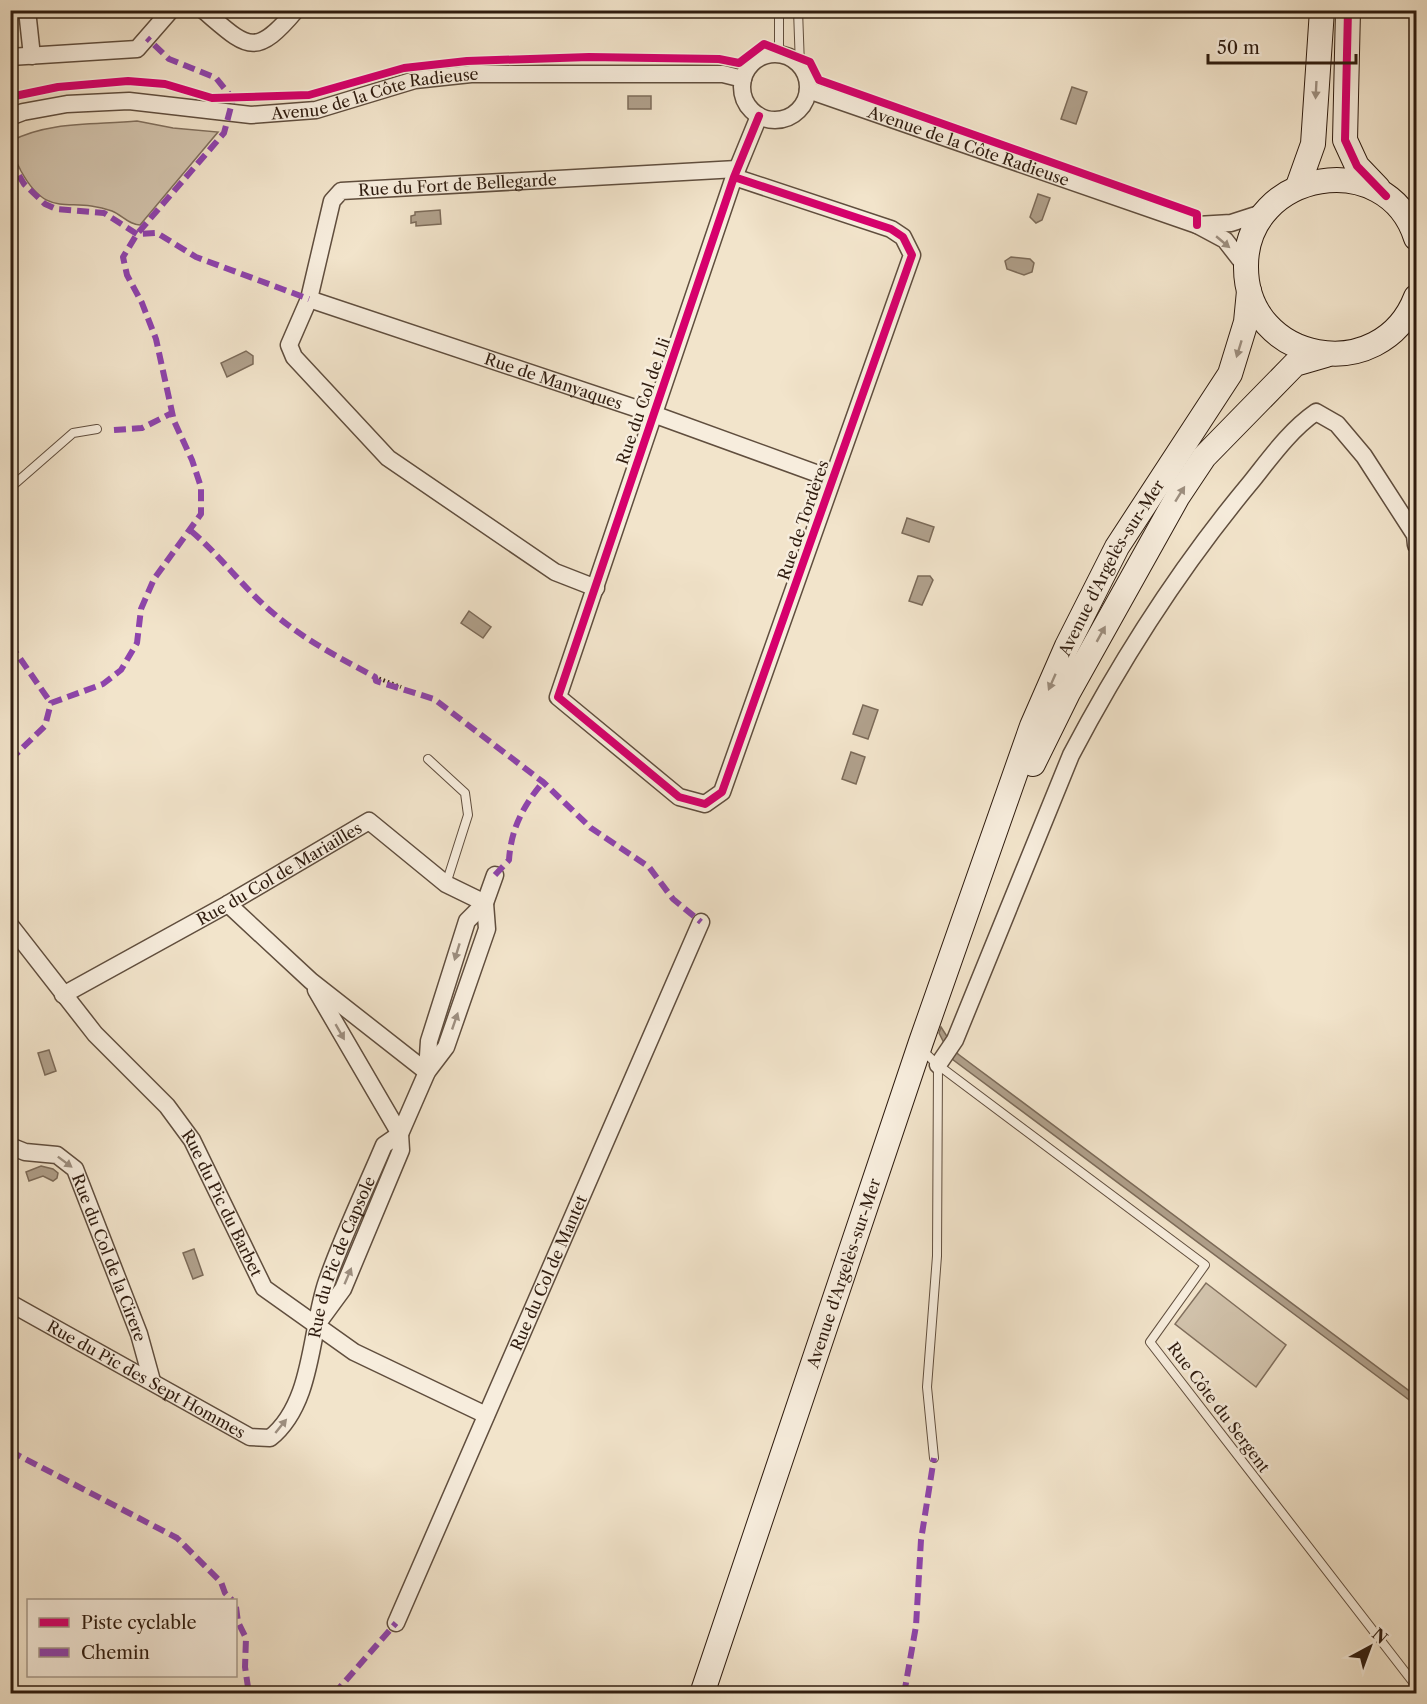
<svg xmlns="http://www.w3.org/2000/svg" width="1427" height="1704" font-family="'Libre Caslon Text',serif">
	<rect width="100%" height="100%" fill="#f2e4cb"/>
	<filter id="stains"><feTurbulence type="fractalNoise" baseFrequency=".00333" numOctaves="4"/><feColorMatrix values="0 0 0 0 .2 0 0 0 0 .09 0 0 0 0 .02 0 0 0 .5 -.17"/></filter>
	<radialGradient id="worn" r=".72"><stop offset=".6" stop-color="#630" stop-opacity="0"/><stop offset="1" stop-color="#630" stop-opacity=".3"/></radialGradient>
	<!-- green -->
	<g fill="#d1c2ab" stroke="#806f5d" stroke-width="1.5">
		<path d="M137 121 173 128 218 132 140 225C129 225 122 215 112 211 69 195 49 222 21 171 16 160 10 153 11 141 49 121 95 125 137 121Z"/>
		<polygon points="1206,1283 1286,1345 1256,1387 1175,1324"/>
	</g>
	<!-- water -->
	<g fill="#b0a08b" stroke="#7c6b59" stroke-width="1.5">
		<polygon points="1072,87 1087,92 1076,124 1061,119"/>
		<rect x="628" y="96" width="23" height="13"/>
		<polygon points="1038,194 1050,198 1042,220 1036,223 1030,217"/>
		<polygon points="440,210 441,224 416,226 416,222 411,223 411,216 415,215 415,212"/>
		<polygon points="1011,257 1030,259 1034,263 1032,272 1024,275 1007,269 1005,261"/>
		<polygon points="246,351 253,356 253,364 227,377 221,363"/>
		<polygon points="907,518 934,527 929,542 902,533"/>
		<polygon points="918,576 930,576 933,580 922,605 909,601"/>
		<polygon points="469,611 491,627 483,638 461,623"/>
		<polygon points="863,705 878,710 868,739 853,734"/>
		<polygon points="851,752 865,757 856,784 842,779"/>
		<polygon points="941,1027 958,1054 1416,1396 1416,1405 952,1059 939,1033"/>
		<polygon points="49,1050 56,1071 45,1075 38,1053"/>
		<polygon points="41,1166 53,1169 58,1173 57,1178 53,1181 43,1176 29,1181 26,1172"/>
		<polygon points="194,1249 203,1275 193,1279 183,1253"/>
	</g>
	<g fill="none" stroke-linecap="round" stroke-linejoin="round">
		<defs>
			<g id="service">
				<polyline points="798,10 800,66"/>
				<polyline points="779,54 779,10"/>
				<polyline points="10,488 73,433 97,429"/>
				<polyline points="428,759 465,793 468,815 446,884"/>
				<polyline points="922,1050 938,1065 937,1256 927,1387 934,1458"/>
				<polyline points="938,1065 1205,1265 1150,1342 1416,1686"/>
			</g>
			<g id="minor">
				<polyline points="27,10 32,56"/>
				<path d="M203 10C247 47 254 60 296 10"/>
				<circle cx="775" cy="87" r="33"/>
				<polyline points="10,57 137,49 171,10"/>
				<path id="s1" d="M808 90 1197 225"/>
				<path id="s2" d="M10 117 23 112 67 104 129 101 251 115 316 110 415 80 471 74H723L743 79"/>
				<polyline points="734,177 891,229 903,237 912,255 722,792 705,804 679,797 558,697 734,177 759,116"/>
				<polyline points="1246,267 1225,240 1197,225 1231,223 1265,212"/>
				<path id="s3" d="M309 299 653 414 832 479"/>
				<path id="s4" d="M596 588 555 572 388 458 294 357 289 345 309 299 332 201 341 191 737 169"/>
				<polyline points="228,904 311,981 427,1072"/>
				<path id="s5" d="M10 925 95 1034 167 1106 192 1140 264 1288 354 1352 486 1415"/>
				<polyline points="316,990 400,1134"/>
				<path id="s6" d="M63 995 228 904 369 821 446 884 485 903"/>
				<path d="M938 1065 955 1040 1071 755C1122 658 1181 566 1251 482 1271 457 1290 430 1316 412L1337 424 1364 456 1415 535 1416 545"/>
				<polyline points="427,1071 429,1041 467,921 485,903"/>
				<path id="s7" d="M10 1146 25 1152 57 1155 75 1169 139 1334 152 1381"/>
				<path id="s8" d="M10 1303 250 1437 270 1438C314 1403 310 1329 327 1281 343 1235 365 1190 384 1145L400 1134"/>
				<polyline points="321,1319 343,1289 401,1150 400,1134 427,1072 446,1047 487,929 485,903 495,875"/>
				<path id="s9" d="M396 1623 701 922"/>
			</g>
			<g id="secondary">
				<polyline points="1348,10 1345,140 1357,166 1378,188"/>
				<polyline points="1298,186 1313,144 1322,10"/>
				<path d="M1416 238C1387 146 1246 170 1246 266 1245 363 1381 388 1416 297"/>
				<polyline points="1033,764 1068,693 1178,496 1204,457 1295,364 1326,355"/>
				<path id="s10" d="M702 1694 921 1042 1032 726 1067 646 1117 547 1230 374 1246 322 1249 291"/>
			</g>
		</defs>
		<!-- service casing -->
		<use href="#service" stroke="#604e3e" stroke-width="10"/>
		<!-- minor casing -->
		<use href="#minor" stroke="#604e3e" stroke-width="19"/>
		<!-- secondary casing -->
		<use href="#secondary" stroke="#2f1c0f" stroke-width="26"/>
		<!-- path -->
		<polyline stroke="#2f1c0f" stroke-width="4" stroke-dasharray="1.5 3" stroke-linecap="butt" points="375,677 401,687"/>
		<!-- service -->
		<use href="#service" stroke="#f7eddd" stroke-width="8"/>
		<!-- minor -->
		<use href="#minor" stroke="#f7eddd" stroke-width="16"/>
		<!-- secondary -->
		<use href="#secondary" stroke="#f7eddd" stroke-width="24"/>
		<!-- quiet -->
		<g stroke="#8e44ad" stroke-width="6" stroke-dasharray="12 6" stroke-linecap="butt">
			<polyline points="10,160 24,184 45,204 56,209 104,213 137,234 157,233 196,257 309,299"/>
			<polyline points="114,430 142,428 172,413"/>
			<path d="M191 531C221 556 243 588 273 613 303 639 340 658 375 677L376 681 434 699 543 782 591 828 649 867 673 899 701 922"/>
			<polyline points="10,644 51,703"/>
			<polyline points="10,760 45,726 51,703 103,684 121,670 137,643 141,609 154,579 201,514 201,487 192,460 174,421 156,339 142,303 127,275 123,257 137,234 224,133 233,99 216,78 169,59 147,38"/>
			<path d="M495 875 509 860C511 829 523 806 543 782"/>
			<polyline points="10,1451 177,1538 221,1582 225,1593 232,1600"/>
			<polyline points="236,1607 238,1622 246,1638 245,1667 249,1694"/>
			<polyline points="334,1694 396,1623"/>
			<polyline points="904,1694 916,1626 921,1540 934,1458"/>
		</g>
		<defs>
			<g id="cycleway">
				<polyline points="1348,10 1345,140 1357,166 1386,196"/>
				<polyline points="10,97 58,87 128,81 165,84 212,98 309,95 404,68 467,61 589,57 719,59 739,63 764,44 810,62 819,80 1197,214 1197,225"/>
				<polyline points="734,177 891,229 903,237 912,255 722,792 705,804 679,797 558,697 734,177 759,116"/>
			</g>
		</defs>
		<!-- cycleway casing -->
		<use href="#cycleway" stroke="#f7eddd" stroke-width="11"/>
		<!-- cycleway -->
		<use href="#cycleway" stroke="#d6006c" stroke-width="8"/>
	</g>
	<!-- one-way arrows -->
	<defs><path id="oneway-solid" d="M-6-.8H1V-3.2L6.5 0L1 3.2V.8H-6Z" transform="scale(1.5)"/></defs>
	<g fill="#9d8f80">
		<use href="#oneway-solid" transform="translate(1316 90) rotate(93)"/>
		<use href="#oneway-solid" transform="translate(1223 242) rotate(40)"/>
		<use href="#oneway-solid" transform="translate(1239 349) rotate(107)"/>
		<use href="#oneway-solid" transform="translate(1180 494) rotate(-58)"/>
		<use href="#oneway-solid" transform="translate(1101 634) rotate(-61)"/>
		<use href="#oneway-solid" transform="translate(1052 682) rotate(114)"/>
		<use href="#oneway-solid" transform="translate(457 952) rotate(107)"/>
		<use href="#oneway-solid" transform="translate(455 1021) rotate(-71)"/>
		<use href="#oneway-solid" transform="translate(340 1032) rotate(60)"/>
		<use href="#oneway-solid" transform="translate(65 1162) rotate(37)"/>
		<use href="#oneway-solid" transform="translate(348 1276) rotate(-67)"/>
		<use href="#oneway-solid" transform="translate(281 1426) rotate(-51)"/>
	</g>
	<g text-anchor="middle" stroke-width="5" stroke-linejoin="round" paint-order="stroke">
		<!-- street labels -->
		<g font-size="16" fill="#2f1c0f" stroke="#f7eddd">
			<text dy="6" stroke="none"><textPath href="#s2" startOffset="370">Avenue de la Côte Radieuse</textPath></text>
			<text dy="6" stroke="none"><textPath href="#s1" startOffset="170">Avenue de la Côte Radieuse</textPath></text>
			<text dy="6" stroke="none"><textPath href="#s4" startOffset="678">Rue du Fort de Bellegarde</textPath></text>
			<text dy="6" stroke="none"><textPath href="#s3" startOffset="258">Rue de Manyaques</textPath></text>
			<text transform="translate(643 401) rotate(-71)" y="6">Rue du Col de Lli</text>
			<text transform="translate(803 520) rotate(-71)" y="6">Rue de Tordères</text>
			<text dy="6" stroke="none"><textPath href="#s10" startOffset="1200">Avenue d'Argelès-sur-Mer</textPath></text>
			<text dy="6" stroke="none"><textPath href="#s6" startOffset="248">Rue du Col de Mariailles</textPath></text>
			<text dy="6" stroke="none"><textPath href="#s5" startOffset="352">Rue du Pic du Barbet</textPath></text>
			<text dy="6" stroke="none"><textPath href="#s8" startOffset="492">Rue du Pic de Capsole</textPath></text>
			<text dy="6" stroke="none"><textPath href="#s7" startOffset="166">Rue du Col de la Cirere</textPath></text>
			<text dy="6" stroke="none"><textPath href="#s9" startOffset="382">Rue du Col de Mantet</textPath></text>
			<text dy="6" stroke="none"><textPath href="#s10" startOffset="444">Avenue d'Argelès-sur-Mer</textPath></text>
			<text dy="6" stroke="none"><textPath href="#s8" startOffset="156">Rue du Pic des Sept Hommes</textPath></text>
			<text transform="translate(1219 1407) rotate(53)" y="6">Rue Côte du Sergent</text>
		</g>
	</g>
	<!-- margin -->
	<rect width="1427" height="1704" fill="none" stroke="#f2e4cb" stroke-width="36"/>
	<rect x="12" y="12" width="1403" height="1680" fill="none" stroke="#2f1c0f" stroke-width="3"/>
	<rect x="18" y="18" width="1391" height="1668" fill="none" stroke="#2f1c0f" stroke-width="1.5"/>
	<!-- legend -->
	<rect x="27" y="1599" width="210" height="78" fill="#f7eddd" stroke="#a7998b" stroke-width="1.5"/>
	<rect x="39" y="1618" width="30" height="9" fill="#d6006c" stroke="#a7998b" stroke-width="1.5"/>
	<text x="81" y="1629" font-size="18" fill="#2f1c0f">Piste cyclable</text>
	<rect x="39" y="1648" width="30" height="9" fill="#8e44ad" stroke="#a7998b" stroke-width="1.5"/>
	<text x="81" y="1659" font-size="18" fill="#2f1c0f">Chemin</text>
	<!-- north arrow -->
	<g transform="translate(1370 1647) rotate(41)" stroke="#f7eddd" stroke-width="4.5" paint-order="stroke">
	<path d="M0-4.5L10 22L0 15L-10 22Z" fill="#2f1c0f"/>
	<text y="-9" font-size="16" font-weight="bold" text-anchor="middle" fill="#2f1c0f">N</text>
	</g>
	<!-- scale -->
	<path d="M1208 54v9h148v-9" fill="none" stroke="#2f1c0f" stroke-width="3"/>
	<text x="1217" y="54" font-size="18" fill="#2f1c0f" stroke="#f7eddd" stroke-width="4.5" paint-order="stroke">50 m</text>
	<rect width="100%" height="100%" filter="url(#stains)"/>
	<rect width="100%" height="100%" fill="url(#worn)"/>
</svg>
